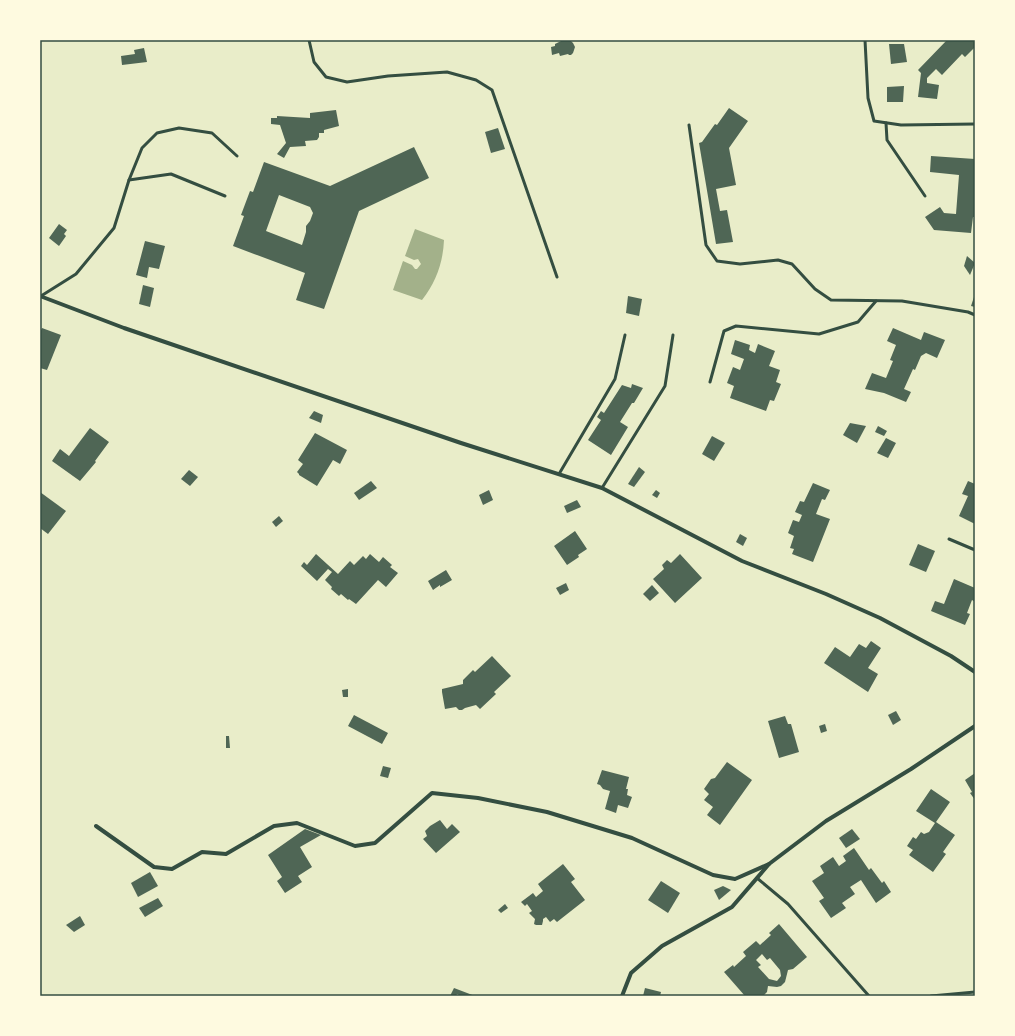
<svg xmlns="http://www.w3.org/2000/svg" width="1015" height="1036" font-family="'Titillium Web',sans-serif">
	<rect width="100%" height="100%" fill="#e9edc9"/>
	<!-- water -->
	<path fill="#a3b18a" d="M415 229 444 240C443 263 436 282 422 300L393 290 403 261 412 265 415 269H417L421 264 418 259 414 260 405 256Z"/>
	<!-- building -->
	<g fill="#4f6655" fill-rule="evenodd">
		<polygon points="563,40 570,40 573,43 575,47 573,53 571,55 569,55 568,54 560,56 559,53 552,55 551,47 555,46 555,44"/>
		<polygon points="947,40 975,40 975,47 965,57 962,54 942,75 936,69 927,78 927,83 939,85 937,99 918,97 921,73 918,70"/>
		<polygon points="889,44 904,44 907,62 891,64"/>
		<polygon points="144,48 147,62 122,65 121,56 135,54 134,50"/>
		<polygon points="904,86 903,102 887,102 887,87"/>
		<polygon points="729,108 748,121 729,148 736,185 716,189 720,211 727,210 733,242 716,244 699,143 702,142 715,124 717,125"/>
		<polygon points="336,110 339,126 324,130 324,133 319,133 319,137 317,140 305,141 306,146 290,147 284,158 277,154 286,143 280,125 271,124 271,118 277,118 277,116 310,118 310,113"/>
		<polygon points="498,128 505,149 491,153 485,132"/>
		<path d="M414 147 429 178 359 211 324 309 296 300 305 273 233 246 244 216 241 215 250 191 253 192 264 162 330 186ZM279 195 310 207 313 213 310 221 306 226V232L302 245 266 231Z"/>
		<polygon points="931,156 975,159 975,217 973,217 971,233 934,230 925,217 940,207 944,213 956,214 959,175 930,172"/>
		<polygon points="59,224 67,230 64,234 66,236 59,246 49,238"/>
		<polygon points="145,241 165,246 159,269 149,267 147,278 136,275"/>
		<polygon points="967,256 975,263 970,275 964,266"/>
		<polygon points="143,285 154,288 150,307 139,304"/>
		<polygon points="975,294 975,307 971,306"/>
		<polygon points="628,296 642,299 639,316 626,313"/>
		<polygon points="42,328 61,335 47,370 40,368 40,332"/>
		<polygon points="893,328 921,340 924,332 945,340 937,358 926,353 921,356 915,370 913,369 904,389 911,392 906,402 884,393 865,389 872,373 886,378 893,361 890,360 896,345 887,341"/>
		<polygon points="735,340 750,345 749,350 755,353 758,344 775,351 769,366 780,370 776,382 781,384 774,401 770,400 766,411 730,398 734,386 727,383 733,367 740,370 744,359 731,354"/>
		<polygon points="632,384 643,388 634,403 632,403 620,422 628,427 611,455 588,440 601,420 597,417 601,411 604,413 622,385 631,388"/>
		<polygon points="314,411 323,415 321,423 309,418"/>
		<polygon points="850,423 866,426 857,443 843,435"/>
		<polygon points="878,426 887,431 884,436 875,432"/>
		<polygon points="90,428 109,442 95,461 96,462 80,481 52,461 60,449 69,456"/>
		<polygon points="315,433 347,450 340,464 333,460 317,486 299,475 299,474 297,472 303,464 298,460"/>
		<polygon points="712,436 725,443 714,461 702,454"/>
		<polygon points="886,438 896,443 888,458 877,453"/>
		<polygon points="639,467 645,472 634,487 628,484"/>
		<polygon points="189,470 198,477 190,486 181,479"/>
		<polygon points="371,481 377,488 359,500 354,493"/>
		<polygon points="968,481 975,484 975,524 959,516 968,496 962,494"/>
		<polygon points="813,483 830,490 825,500 822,499 816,514 830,519 813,562 792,554 794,549 790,548 794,536 788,533 793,520 799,522 802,515 795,512 800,501 804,502"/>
		<polygon points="489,490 493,500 483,505 479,495"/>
		<polygon points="656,490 660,493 657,498 652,495"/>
		<polygon points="40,492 66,511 48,534 40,528"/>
		<polygon points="577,500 581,507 567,513 564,506"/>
		<polygon points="279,516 283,521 276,527 272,522"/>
		<polygon points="575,531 587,549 578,555 579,557 567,565 554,546"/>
		<polygon points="740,534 747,538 743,546 736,542"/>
		<polygon points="918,544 935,551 926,572 909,565"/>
		<polygon points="316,554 338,574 350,561 354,565 363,556 366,559 370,554 379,562 383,557 392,565 390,567 398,573 386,587 378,580 356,604 349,599 348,600 341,594 339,596 331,589 332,587 325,580 332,572 328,569 317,581 301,566 304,562 307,565"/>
		<polygon points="680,554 702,578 675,603 653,579 664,569 662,565 667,560 671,563"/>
		<polygon points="446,570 452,580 440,587 440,585 433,590 428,581"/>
		<polygon points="954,579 975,588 975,602 972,600 967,613 970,614 965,625 931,611 935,601 944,604"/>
		<polygon points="566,583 569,590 560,595 556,588"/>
		<polygon points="652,585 659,593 650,601 643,594"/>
		<polygon points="871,641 881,648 868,668 878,674 868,692 824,663 835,647 850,657 859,644 866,648"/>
		<polygon points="492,656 511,676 494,692 496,694 480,709 476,705 465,708 462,710 459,710 456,707 445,709 442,692 442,689 463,684 463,680 473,670 475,672"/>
		<polygon points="348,689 348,697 343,697 342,690"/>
		<polygon points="896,711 901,720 893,725 888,715"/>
		<polygon points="354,715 388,733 382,744 348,726"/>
		<polygon points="785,716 788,724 791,724 799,752 779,758 768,721"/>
		<polygon points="825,724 827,731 821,733 819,726"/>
		<polygon points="226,736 229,736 230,748 226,748"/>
		<polygon points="727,762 752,780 720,825 707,815 713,807 704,800 709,794 704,789 711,779 715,778"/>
		<polygon points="383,766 391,768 388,778 380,776"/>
		<polygon points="602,770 629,777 626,789 628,789 627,795 632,797 628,808 618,805 616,813 605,809 610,791 603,789 600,785 597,784"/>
		<polygon points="975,773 975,800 970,793 972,792 965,780"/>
		<polygon points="931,789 950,802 936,822 955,835 943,852 946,854 933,872 909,855 913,850 907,846 913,837 916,839 921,832 924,834 929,832 935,823 916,811"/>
		<polygon points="440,820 447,829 452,824 460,832 436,853 423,839 427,836 425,831 430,826"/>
		<polygon points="305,829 321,835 300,847 312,867 298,876 302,882 285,893 277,881 282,877 268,855"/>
		<polygon points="852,829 860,839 846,848 839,838"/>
		<polygon points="854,848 869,870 871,868 882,883 884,881 891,892 876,903 861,880 850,887 855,894 842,903 846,908 831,918 819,901 824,898 812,881 824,873 820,866 833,857 839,866 846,861 843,856"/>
		<polygon points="563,864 575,879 571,882 585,900 557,922 554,919 550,922 546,917 543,919 543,921 542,925 536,925 534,924 535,919 529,913 532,911 527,904 525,906 521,902 533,893 536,897 543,891 538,884"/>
		<polygon points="150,872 158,886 138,897 131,883"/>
		<polygon points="661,881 680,893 668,913 648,900"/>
		<polygon points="723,886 731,890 719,900 714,890"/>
		<polygon points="158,898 163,906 145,917 139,908"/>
		<polygon points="505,904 508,908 501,913 498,910"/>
		<polygon points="80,916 85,925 74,932 66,925"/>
		<path d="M779 924 807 957 793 969 788 970 785 982 781 986 777 987 768 986 767 992 763 996H745L724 972 733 965 734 967 746 956 743 952 756 941 760 945 771 935 769 933ZM762 954 767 960 770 958 780 970 781 976 777 981 769 979 758 967 761 965 756 960Z"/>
		<polygon points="454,988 475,996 461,996 457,994 456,996 450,996"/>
		<polygon points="645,988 661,992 660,996 643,996"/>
	</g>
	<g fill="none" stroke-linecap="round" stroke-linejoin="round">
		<!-- service -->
		<g stroke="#344e41" stroke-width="3">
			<polyline points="309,40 314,62 326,77 347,82 388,76 447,72 476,80 492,90 557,277"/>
			<polyline points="865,40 868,98 874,121 901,125 975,124"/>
			<polyline points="886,123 887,140 925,196"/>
			<polyline points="689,125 706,245 717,261 740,264 778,260 792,264 815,289 831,300 902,301 968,312 975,315"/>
			<polyline points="129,180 171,174 225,196"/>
			<polyline points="41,296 76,274 114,228 129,180 142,148 157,133 179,128 212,133 237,156"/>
			<polyline points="710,382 724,331 736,326 819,334 858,322 876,301"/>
			<polyline points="559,474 615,379 625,335"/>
			<polyline points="602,488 665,386 673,335"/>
			<polyline points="949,539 975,550"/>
			<polyline points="757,878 788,904 869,996"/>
			<polyline points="931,996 975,992"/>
		</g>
		<!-- minor -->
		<g stroke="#344e41" stroke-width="4">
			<polyline points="40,296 124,328 461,443 602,488 742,561 826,594 880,618 951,656 975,672"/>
			<polyline points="96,826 154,867 172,869 202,852 226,854 274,826 297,823 355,846 375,843 432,793 478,798 547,812 632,838 713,875 735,879 769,864"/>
			<polyline points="622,996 631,973 662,946 732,907 769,864 826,821 911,769 975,726"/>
		</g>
	</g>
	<!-- border -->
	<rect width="1015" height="1036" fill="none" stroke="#fefae0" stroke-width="82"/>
	<rect x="41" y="41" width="933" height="954" fill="none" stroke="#344e41" stroke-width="1.5"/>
</svg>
